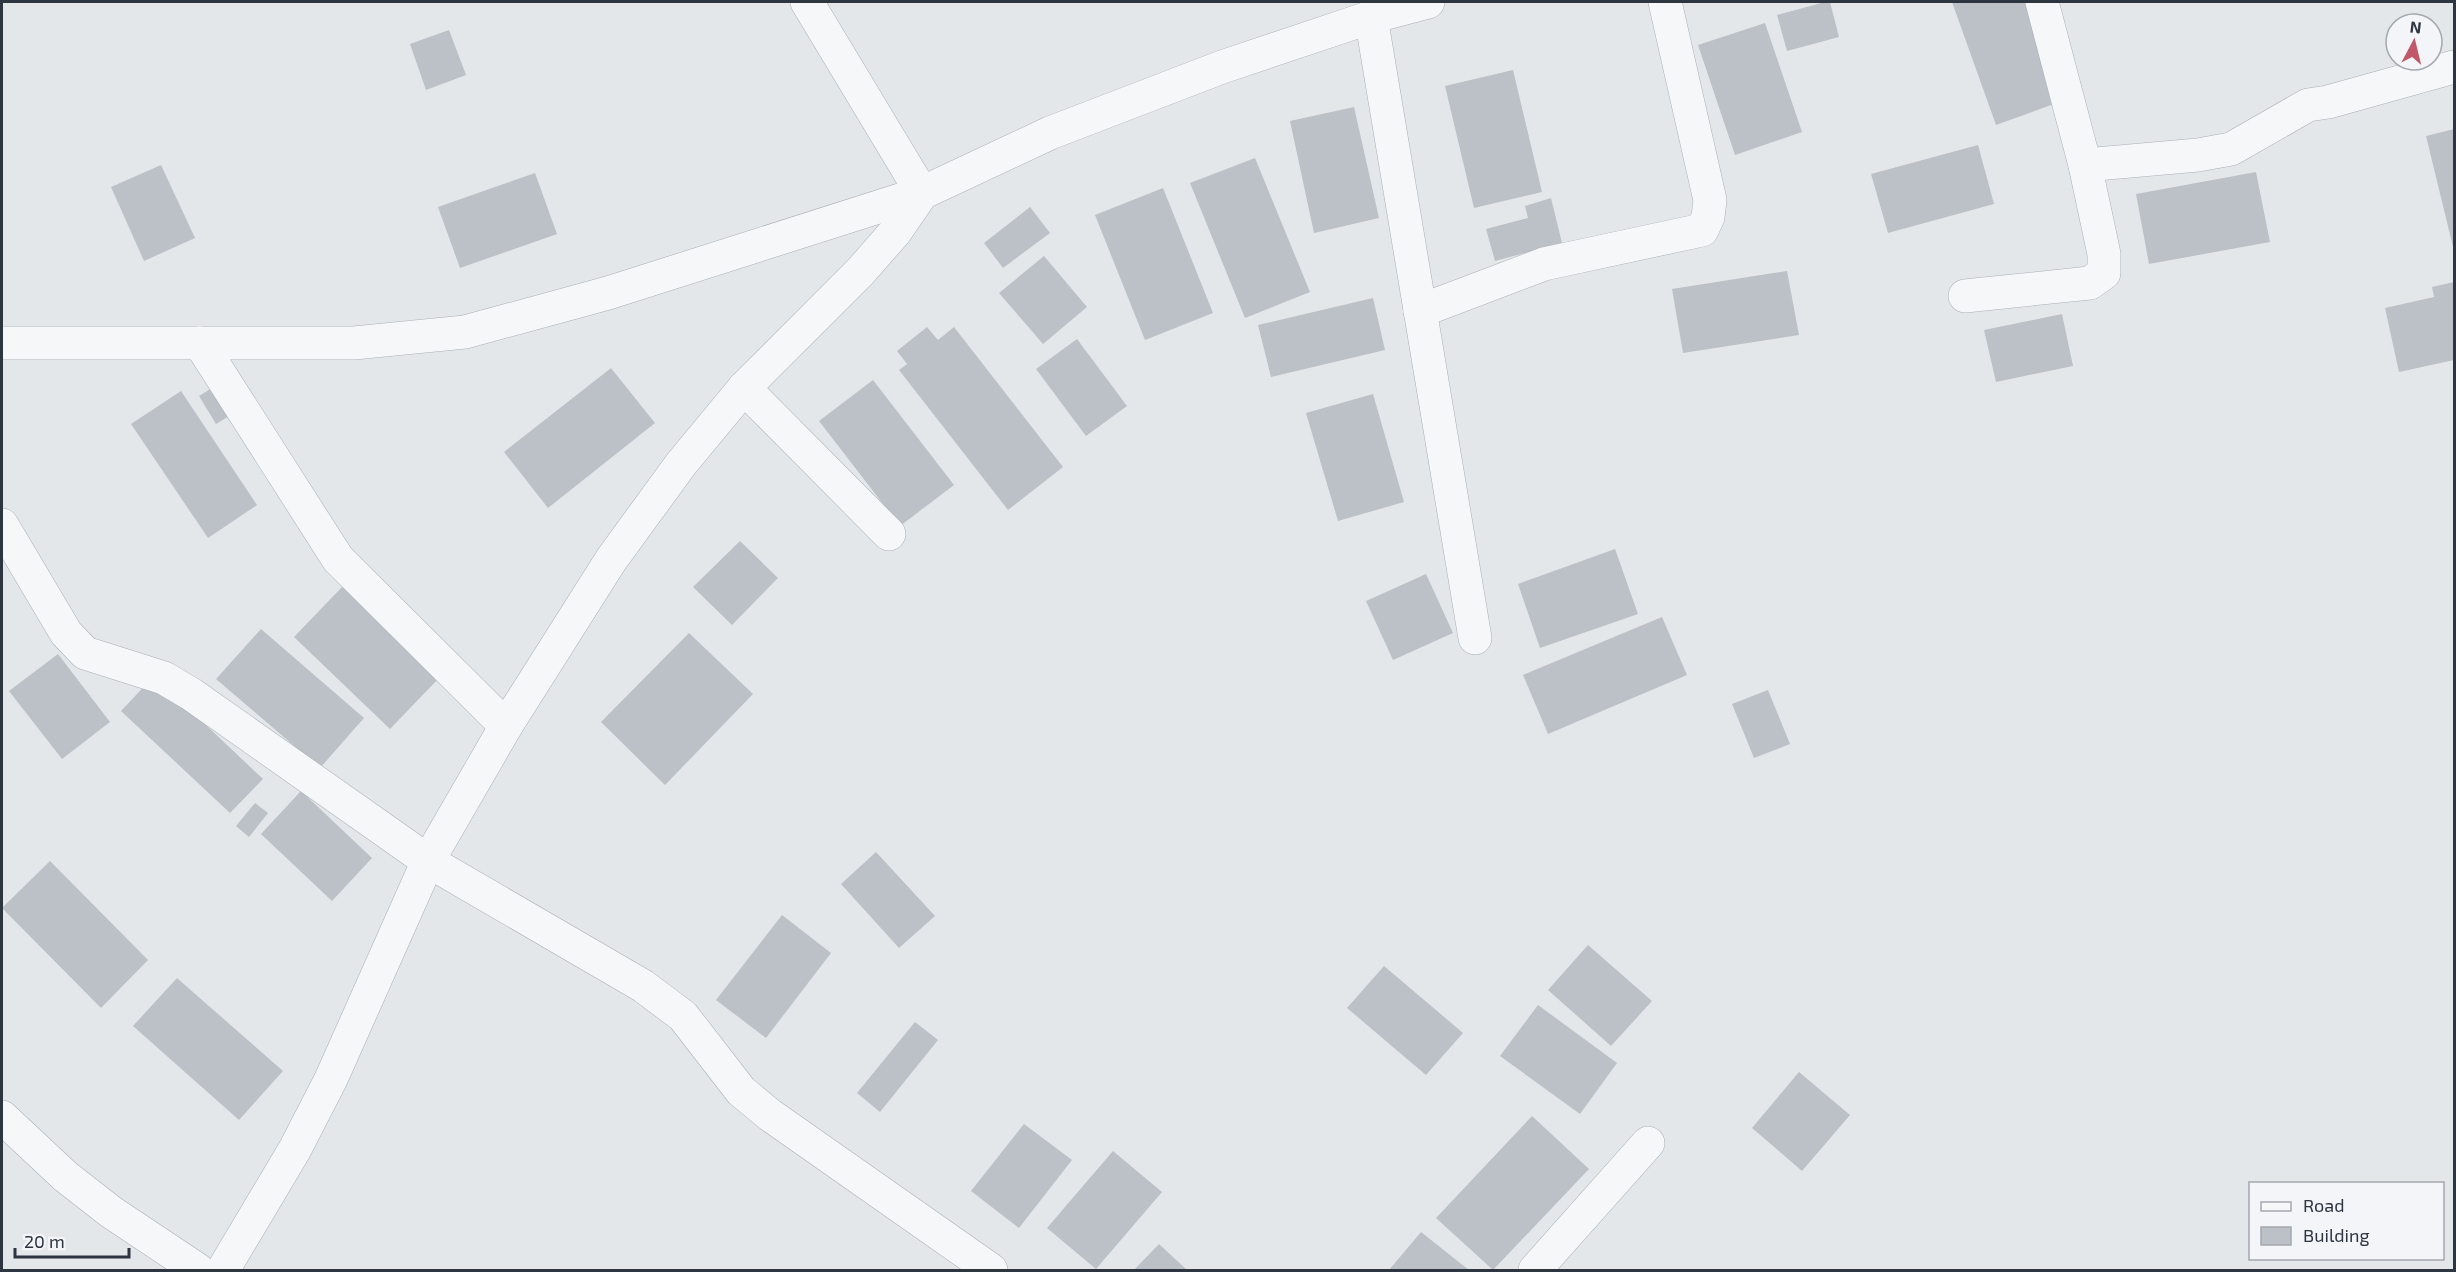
<svg xmlns="http://www.w3.org/2000/svg" width="2456" height="1272" font-family="'Exo 2',sans-serif">
	<rect width="100%" height="100%" fill="#e4e7ea"/>
	<!-- building -->
	<g fill="#bcc0c7">
		<polygon points="1825,2 1830,2 1839,37 1787,51 1777,15"/>
		<polygon points="1952,2 2030,2 2065,100 1996,125"/>
		<polygon points="1765,23 1802,132 1735,155 1698,45"/>
		<polygon points="449,30 466,75 426,90 410,44"/>
		<polygon points="1513,70 1542,192 1474,208 1445,86"/>
		<polygon points="1354,107 1379,218 1314,233 1290,121"/>
		<polygon points="2454,129 2454,251 2426,136"/>
		<polygon points="1978,145 1994,204 1888,233 1871,174"/>
		<polygon points="1255,158 1310,292 1245,318 1190,183"/>
		<polygon points="161,165 195,238 144,261 111,187"/>
		<polygon points="2256,172 2270,242 2149,264 2136,194"/>
		<polygon points="535,173 557,234 460,268 438,207"/>
		<polygon points="1163,188 1213,313 1145,340 1095,215"/>
		<polygon points="1551,198 1562,243 1495,261 1486,229 1528,218 1525,206"/>
		<polygon points="1030,207 1050,233 1003,268 984,243"/>
		<polygon points="1044,256 1087,307 1043,344 999,293"/>
		<polygon points="1787,271 1799,335 1683,353 1672,289"/>
		<polygon points="2454,282 2454,360 2399,372 2385,308 2434,297 2432,287"/>
		<polygon points="1373,298 1385,350 1271,377 1258,325"/>
		<polygon points="2062,314 2073,366 1996,382 1984,330"/>
		<polygon points="927,327 938,340 954,327 1063,467 1008,510 899,370 907,364 897,351"/>
		<polygon points="1077,339 1127,406 1086,436 1036,369"/>
		<polygon points="611,368 655,423 548,508 504,452"/>
		<polygon points="873,380 954,485 900,526 819,421"/>
		<polygon points="217,385 234,413 216,424 199,396"/>
		<polygon points="181,391 257,505 208,538 131,424"/>
		<polygon points="1373,394 1404,502 1338,521 1306,413"/>
		<polygon points="740,541 778,578 732,625 693,587"/>
		<polygon points="1615,549 1638,614 1540,648 1518,584"/>
		<polygon points="1426,574 1453,633 1393,660 1366,601"/>
		<polygon points="343,586 439,678 390,729 294,637"/>
		<polygon points="1662,617 1687,675 1548,734 1523,675"/>
		<polygon points="261,629 364,718 320,768 216,679"/>
		<polygon points="689,633 753,694 665,785 601,722"/>
		<polygon points="58,654 110,722 62,759 9,691"/>
		<polygon points="154,676 263,779 230,813 121,711"/>
		<polygon points="1768,690 1790,744 1754,758 1732,704"/>
		<polygon points="301,791 372,858 332,901 261,834"/>
		<polygon points="255,803 268,813 249,837 236,826"/>
		<polygon points="876,852 935,916 899,948 841,884"/>
		<polygon points="50,861 148,960 101,1008 2,908"/>
		<polygon points="782,915 831,953 766,1038 716,1000"/>
		<polygon points="1588,945 1652,1001 1611,1046 1548,990"/>
		<polygon points="1384,966 1463,1033 1426,1075 1347,1008"/>
		<polygon points="177,978 283,1071 239,1120 133,1026"/>
		<polygon points="1538,1005 1617,1063 1580,1114 1500,1056"/>
		<polygon points="915,1022 938,1040 880,1112 857,1093"/>
		<polygon points="1799,1072 1850,1115 1802,1171 1752,1128"/>
		<polygon points="1532,1116 1589,1169 1493,1270 1436,1218"/>
		<polygon points="1024,1124 1072,1160 1019,1228 971,1191"/>
		<polygon points="1113,1151 1162,1192 1096,1269 1047,1228"/>
		<polygon points="1421,1232 1469,1270 1389,1270"/>
		<polygon points="1159,1244 1187,1270 1134,1270"/>
	</g>
	<g fill="none" stroke-linecap="round" stroke-linejoin="round">
		<defs>
			<g id="minor">
				<polyline points="1371,17 1475,638"/>
				<polyline points="2085,165 2198,155 2231,149 2308,105 2328,102 2454,67"/>
				<polyline points="1965,296 2090,283 2104,273 2104,254 2085,165 2042,2"/>
				<polyline points="1420,311 1544,264 1702,230 1708,217 1710,200 1665,2"/>
				<polyline points="2,343 354,343 465,332 608,293 922,193 807,2"/>
				<polyline points="200,343 338,559 506,726"/>
				<polyline points="744,388 889,534"/>
				<polyline points="2,525 66,633 85,653 164,678 191,694 428,861 643,986 683,1016 741,1091 770,1115 991,1270"/>
				<polyline points="2,1117 65,1176 111,1212 198,1270"/>
				<polyline points="223,1270 295,1149 331,1079 428,861 506,726 611,560 681,464 744,388 860,272 896,231 922,193 1050,133 1222,67 1371,17 1428,2"/>
				<polyline points="1535,1270 1648,1143"/>
			</g>
		</defs>
		<!-- minor casing -->
		<use href="#minor" stroke="#a9aeb4" stroke-width="34"/>
		<!-- minor -->
		<use href="#minor" stroke="#f6f7f9" stroke-width="33"/>
	</g>
	<!-- border -->
	<rect width="2456" height="1272" fill="none" stroke="#2d3541" stroke-width="6"/>
	<!-- legend -->
	<rect x="2249" y="1182" width="195" height="78" fill="#f4f5f8" stroke="#a4a8af" stroke-width="1.5"/>
	<rect x="2261" y="1202" width="30" height="9" fill="#f6f7f9" stroke="#a4a8af" stroke-width="1.5"/>
	<text x="2303" y="1212" font-size="18" fill="#2d3541">Road</text>
	<rect x="2261" y="1227" width="30" height="18" fill="#bcc0c7" stroke="#a4a8af" stroke-width="1.5"/>
	<text x="2303" y="1242" font-size="18" fill="#2d3541">Building</text>
	<!-- north arrow -->
	<g transform="translate(2414 42) rotate(7)"><circle r="28" fill="#f4f5f8" stroke="#a4a8af" stroke-width="1.5"/>
	<path d="M0-4.5L10 22L0 15L-10 22Z" fill="#c15869"/>
	<text y="-9" font-size="16" font-weight="bold" text-anchor="middle" fill="#2d3541">N</text>
	</g>
	<!-- scale -->
	<path d="M15 1248v9h114v-9" fill="none" stroke="#2d3541" stroke-width="3"/>
	<text x="24" y="1248" font-size="18" fill="#2d3541" stroke="#f4f5f8" stroke-width="4.5" paint-order="stroke">20 m</text>
</svg>
